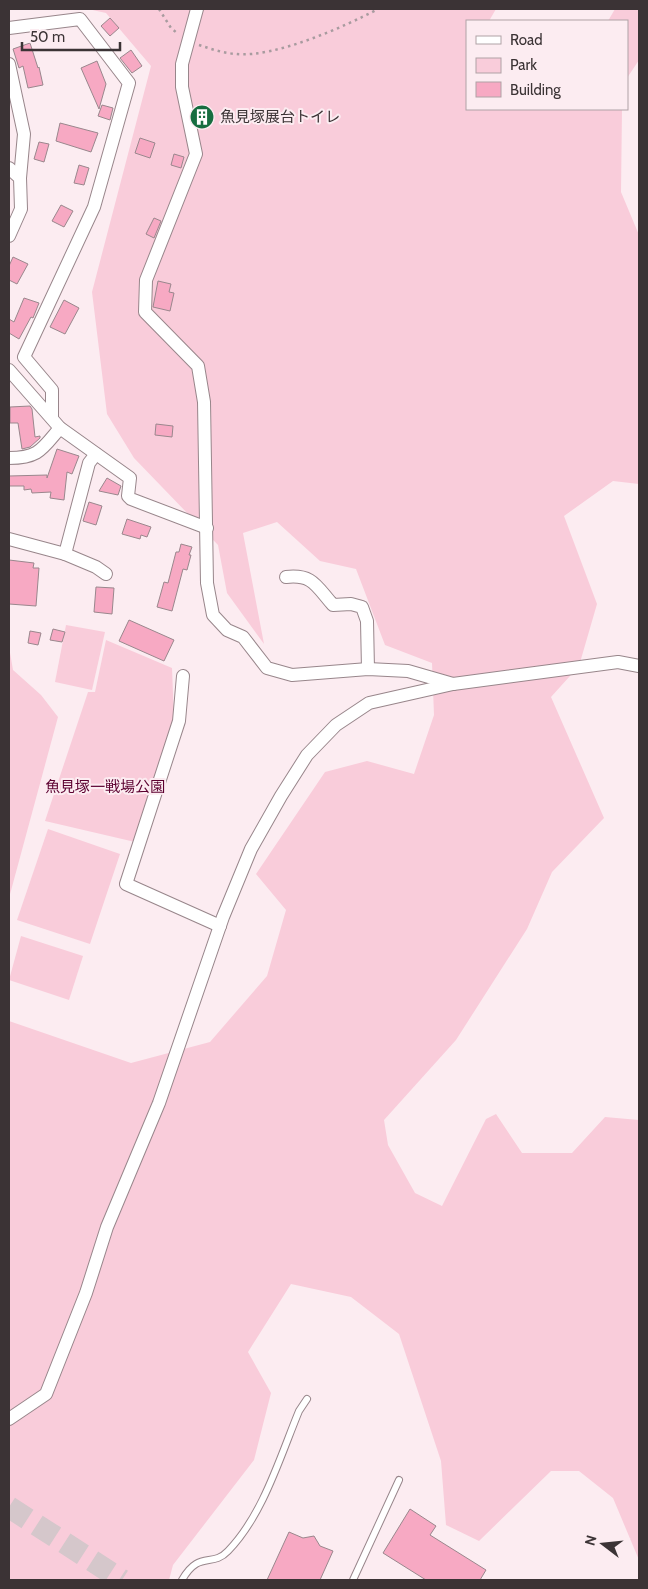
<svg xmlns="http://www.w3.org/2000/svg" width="648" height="1589" font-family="Cabin,'Noto Sans JP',sans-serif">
	<rect width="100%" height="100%" fill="#fcecf1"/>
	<!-- green -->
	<g fill="#f9ccda">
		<polygon points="88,9 496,9 489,21 467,21 467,109 622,109 621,192 639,235 639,484 613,481 564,516 597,604 579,666 551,697 604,818 552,872 527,929 456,1040 384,1120 388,1145 415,1193 442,1206 486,1119 496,1114 522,1153 572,1153 605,1117 639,1120 639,1560 613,1498 579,1471 551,1471 479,1541 446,1525 441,1461 399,1334 351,1297 291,1284 248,1352 271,1393 254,1460 173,1565 169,1580 9,1580 9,1021 131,1063 210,1042 267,976 286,910 256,874 325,772 367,761 414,774 434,715 432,663 385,645 356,569 320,561 277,522 243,533 264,644 227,593 218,545 134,458 107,414 92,292 151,66 106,13"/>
		<polygon points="615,9 639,9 639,60 627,78 627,21 608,21"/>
		<polygon points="66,625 105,632 92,690 55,682"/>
		<polygon points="106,640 172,668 174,720 135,842 45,821 88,692 95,692"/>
		<polygon points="9,647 13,670 41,695 58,717 9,898"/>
		<polygon points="48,829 120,854 90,944 17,920"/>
		<polygon points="21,936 83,956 69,1000 9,980"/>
	</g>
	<!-- building -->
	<g fill="#f7a9c3" stroke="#9a878d">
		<polygon points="110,18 119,28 110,36 101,26"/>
		<polygon points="30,43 38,68 39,67 43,85 28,88 23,66 19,68 13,49"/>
		<polygon points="131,50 142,66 132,73 120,58"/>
		<polygon points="97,61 106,84 99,109 81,68"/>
		<polygon points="102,105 113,108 110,120 98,116"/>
		<polygon points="206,108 210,122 198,126 195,111"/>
		<polygon points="60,123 98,133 91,152 56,141"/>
		<polygon points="140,138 155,143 150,158 135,153"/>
		<polygon points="39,142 49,144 44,162 34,159"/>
		<polygon points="174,154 184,157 181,168 171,165"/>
		<polygon points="79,165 89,168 84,185 74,183"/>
		<polygon points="61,205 73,211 64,227 52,221"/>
		<polygon points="154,218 161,221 154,238 146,234"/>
		<polygon points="13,257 28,264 17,284 9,280 9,266"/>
		<polygon points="158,281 171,284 169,292 174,293 170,311 153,307"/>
		<polygon points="24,298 39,303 33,318 31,317 19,339 9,333 9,319 14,322"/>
		<polygon points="64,300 79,308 65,334 50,327"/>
		<polygon points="30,406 32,409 35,437 40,436 40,438 30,447 22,449 18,423 10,423 10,407"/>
		<polygon points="156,424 173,426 172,437 155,435"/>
		<polygon points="57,449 79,456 72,474 67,472 64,500 50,498 51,492 32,493 31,489 24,490 24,486 9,486 9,476 47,475 47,478"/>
		<polygon points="107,478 121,486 118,495 99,491"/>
		<polygon points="89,502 102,506 96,525 83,521"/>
		<polygon points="127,519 151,527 147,537 141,535 140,539 122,534"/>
		<polygon points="181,544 192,547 189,555 191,555 187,570 183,569 172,611 157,607 164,582 168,583 176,552 179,552"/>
		<polygon points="9,560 34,563 33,568 39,568 36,606 9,604"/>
		<polygon points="96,587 114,588 112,614 94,612"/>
		<polygon points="129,620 174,640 164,661 119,641"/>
		<polygon points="53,629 65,632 62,642 50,640"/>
		<polygon points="30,631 41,633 38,645 28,643"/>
		<polygon points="410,1509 436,1526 430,1535 486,1570 480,1580 426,1580 383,1553"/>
		<polygon points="289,1532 303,1538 314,1536 320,1546 333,1551 320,1580 267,1580"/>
	</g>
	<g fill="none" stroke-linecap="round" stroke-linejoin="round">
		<!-- highway-tunnel -->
		<polyline stroke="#d5c7cb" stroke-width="22" stroke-dasharray="22 11" stroke-linecap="butt" points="9,1507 122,1580"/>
		<defs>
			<g id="lane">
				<path d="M182 1580C199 1550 212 1568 228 1551 263 1515 280 1457 299 1411L307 1399"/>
				<polyline points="353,1580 399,1480"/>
			</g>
			<g id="street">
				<polyline points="197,9 182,64 182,87 196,154 146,280 145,312 198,366 204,402 207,583 213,615 227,630 243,637 267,668 292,675 368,669 408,671 453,684"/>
				<polyline points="9,28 80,19 129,83 94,207 24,357 52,390 52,418"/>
				<polyline points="9,64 24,134 20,178"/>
				<polyline points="9,168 20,178 21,209 9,236"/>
				<polyline points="9,370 60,428 130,478 128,496 131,499 207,528"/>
				<path d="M9 458C39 458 42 449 60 428"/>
				<polyline points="9,539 65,554 89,463 96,454"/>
				<polyline points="65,554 96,567 106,574"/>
				<path d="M286 577C313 574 316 586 333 605L351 604 362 607 367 621 368 669"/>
				<polyline points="183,676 179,721 126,884 220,926"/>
				<polyline points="9,1419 46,1394 86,1293 107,1227 159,1103 223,917 251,849 281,796 307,755 336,725 369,703 453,684 618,662 639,666"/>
			</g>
		</defs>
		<!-- lane casing -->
		<use href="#lane" stroke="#98868b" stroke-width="8"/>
		<!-- street casing -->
		<use href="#street" stroke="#98868b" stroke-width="14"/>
		<!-- path -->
		<g stroke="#a89b9f" stroke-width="2.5" stroke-dasharray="2.5 4" stroke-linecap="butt">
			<polyline points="159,9 171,28 177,33"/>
			<path d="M199 45C211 49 223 53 236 54 274 58 344 27 378 9"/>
		</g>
		<!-- lane -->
		<use href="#lane" stroke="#fff" stroke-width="6"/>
		<!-- street -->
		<use href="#street" stroke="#fff" stroke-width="12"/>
	</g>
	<!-- icons -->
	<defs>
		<symbol id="building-disc" viewBox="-11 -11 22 22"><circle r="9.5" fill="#176d40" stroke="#fcecf1"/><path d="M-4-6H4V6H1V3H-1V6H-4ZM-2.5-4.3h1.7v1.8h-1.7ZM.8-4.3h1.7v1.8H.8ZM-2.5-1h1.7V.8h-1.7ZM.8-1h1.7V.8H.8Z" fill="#fff"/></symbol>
	</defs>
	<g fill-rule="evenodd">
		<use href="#building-disc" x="188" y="103" width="28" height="28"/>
	</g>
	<g text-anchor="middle" stroke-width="4" stroke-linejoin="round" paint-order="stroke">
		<!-- poi labels -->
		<g font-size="15" fill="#3b3335" stroke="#fcecf1" text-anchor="start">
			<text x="220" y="122">魚見塚展台トイレ</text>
		</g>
		<!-- park labels -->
		<g font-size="15" fill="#5c0030" stroke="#fcecf1">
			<text x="105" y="792">魚見塚一戦場公園</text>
		</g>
	</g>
	<!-- border -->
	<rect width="648" height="1589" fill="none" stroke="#3b3335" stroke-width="20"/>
	<!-- legend -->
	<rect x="466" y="20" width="162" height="90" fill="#fcecf1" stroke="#afa2a6"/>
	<rect x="476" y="36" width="25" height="8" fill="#ffffff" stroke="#afa2a6"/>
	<text x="510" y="45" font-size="15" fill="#3b3335">Road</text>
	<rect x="476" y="58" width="25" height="15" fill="#f9ccda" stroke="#afa2a6"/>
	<text x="510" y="70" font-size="15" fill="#3b3335">Park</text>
	<rect x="476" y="82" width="25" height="15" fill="#f7a9c3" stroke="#afa2a6"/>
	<text x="510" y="95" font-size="15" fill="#3b3335">Building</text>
	<!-- north arrow -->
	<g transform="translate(603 1544) rotate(286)" stroke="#fcecf1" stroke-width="4" paint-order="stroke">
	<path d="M0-4L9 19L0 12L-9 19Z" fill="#3b3335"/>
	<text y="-8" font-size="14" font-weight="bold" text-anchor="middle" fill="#3b3335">N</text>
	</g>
	<!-- scale -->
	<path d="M22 42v8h98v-8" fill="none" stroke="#3b3335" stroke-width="2.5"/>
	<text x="30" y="42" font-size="15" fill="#3b3335" stroke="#fcecf1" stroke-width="4" paint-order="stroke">50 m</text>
</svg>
